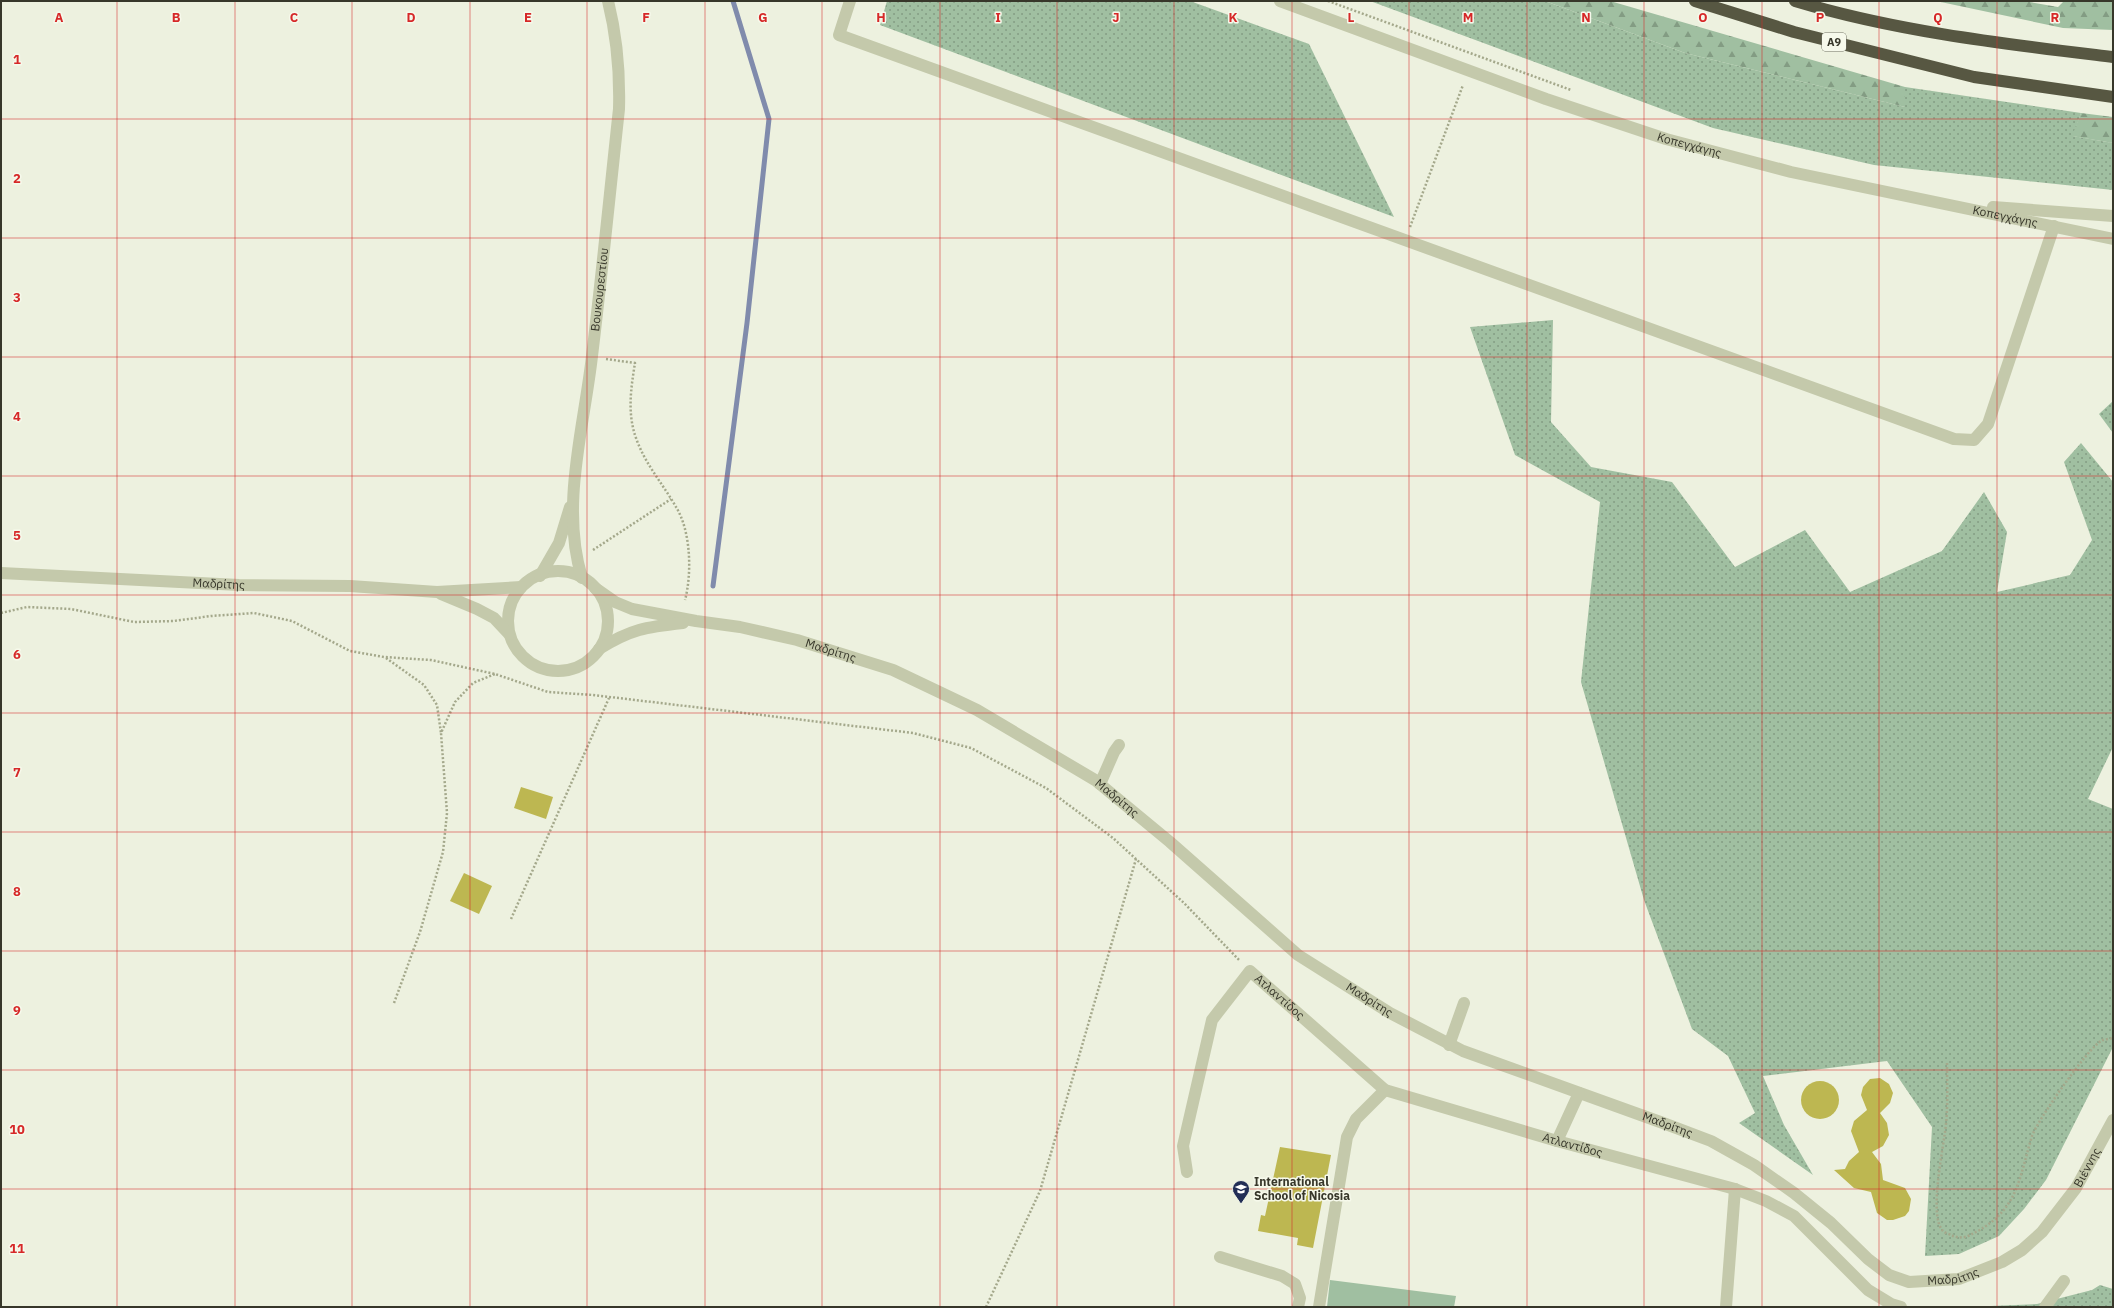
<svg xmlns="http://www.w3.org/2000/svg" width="2114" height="1308" font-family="'IBM Plex Sans',sans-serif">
	<defs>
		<pattern id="grass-dots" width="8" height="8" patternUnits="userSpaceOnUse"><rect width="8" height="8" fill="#a0bfa1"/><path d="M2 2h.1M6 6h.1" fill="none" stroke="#839c83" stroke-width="1.8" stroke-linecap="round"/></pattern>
		<pattern id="forest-firs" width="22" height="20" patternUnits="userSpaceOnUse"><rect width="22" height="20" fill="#a0bfa1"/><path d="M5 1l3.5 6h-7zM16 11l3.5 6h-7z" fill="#839c83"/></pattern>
	</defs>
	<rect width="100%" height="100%" fill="#edf1df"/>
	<!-- grass -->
	<g fill="url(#grass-dots)">
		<polygon points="887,1 1190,1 1309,44 1394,217 880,25"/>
		<polygon points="1370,1 1545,1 1685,53 1905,107 1905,87 2081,113 2073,136 2113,143 2113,190 1874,165 1713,128"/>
		<polygon points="1553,320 1551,422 1591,467 1672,482 1735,567 1805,530 1850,592 1942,551 1984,492 2007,532 1997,592 2070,575 2092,540 2064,462 2081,443 2113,482 2113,747 2088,799 2113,809 2113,1047 2046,1180 2024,1209 1999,1236 1959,1254 1925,1256 1932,1127 1887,1061 1763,1076 1784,1125 1813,1175 1739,1123 1755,1113 1728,1056 1692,1029 1644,900 1581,682 1600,502 1515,455 1470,327"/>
		<polygon points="2113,401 2113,433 2099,414"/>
		<polygon points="2100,1285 2113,1289 2113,1307 1966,1307 2037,1304 2092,1290"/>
	</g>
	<!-- forest -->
	<g fill="url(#forest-firs)">
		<polygon points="1545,1 1610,1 1905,87 1905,107 1685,53"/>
		<polygon points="1936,1 2024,1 2058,7 2064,1 2113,1 2113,30 2063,28"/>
		<polygon points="2081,113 2113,117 2113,143 2072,136"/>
	</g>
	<!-- park -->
	<polygon fill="#a0bfa1" points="1330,1280 1456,1296 1454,1307 1327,1307"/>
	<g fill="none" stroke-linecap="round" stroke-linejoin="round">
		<!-- stream -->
		<polyline stroke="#808bac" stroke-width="5" points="713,586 747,323 769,119 733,1"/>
	</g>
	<!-- building -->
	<g fill="#bdb751">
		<polygon points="521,787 553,797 546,819 514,808"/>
		<polygon points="464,873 492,886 479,914 450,901"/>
		<polygon points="1880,1078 1889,1084 1893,1093 1890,1103 1880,1113 1887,1123 1889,1135 1883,1146 1872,1152 1881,1164 1883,1180 1905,1188 1911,1199 1909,1211 1905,1216 1893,1220 1887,1220 1877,1213 1871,1192 1854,1188 1834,1170 1845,1169 1849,1161 1859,1152 1851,1131 1854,1121 1867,1110 1861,1095 1863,1087 1870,1079"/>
		<circle cx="1820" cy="1100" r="19"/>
		<polygon points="1280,1147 1331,1155 1313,1248 1297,1245 1298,1238 1258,1231 1261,1215 1265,1216"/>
	</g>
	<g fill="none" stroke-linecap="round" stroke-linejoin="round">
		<!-- path -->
		<g stroke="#a4a88b" stroke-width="2.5" stroke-dasharray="2 2" stroke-linecap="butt">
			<polyline points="1328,1 1571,90"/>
			<polyline points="1410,227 1463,85"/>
			<path d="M606 359 635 363C631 388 627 413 636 438 645 464 663 484 676 507 691 531 692 574 685 600"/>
			<polyline points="593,550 671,499"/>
			<polyline points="1,613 27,607 71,609 134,622 174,621 211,616 254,613 292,621 350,651 384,657 431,660 495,674 548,692 593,695 913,733 971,748 1046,788 1113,838 1184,903 1240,961"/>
			<polyline points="386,658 424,685 437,705 441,733"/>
			<polyline points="511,919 609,698"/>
			<polyline points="394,1003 420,932 443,852 447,813 441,733 455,702 473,683 495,674"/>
			<path d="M1947 1063C1947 1083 1948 1104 1946 1124 1944 1146 1928 1216 1943 1231 1945 1233 1949 1234 1951 1235 1957 1238 1963 1238 1968 1236 2018 1213 2018 1182 2032 1136 2037 1121 2088 1048 2101 1041 2104 1039 2109 1039 2113 1038"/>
			<polyline points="986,1307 1040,1191 1136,859"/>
		</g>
		<!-- minor -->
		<g stroke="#c4c9ab" stroke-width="12">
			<polyline points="850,1 839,35 1954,439 1974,440 1988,424 2054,226"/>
			<path id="s1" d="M1280 1 1546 99 1666 139 1791 172 2113 239"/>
			<polyline points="1993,207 2113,216"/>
			<circle cx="558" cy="621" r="50"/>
			<path id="s2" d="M1 573 239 585 350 586 437 592 521 587"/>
			<polyline points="540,576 559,543 570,507"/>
			<path id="s3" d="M582 578C560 506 584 428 592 356 602 274 610 191 619 109 620 72 617 37 608 1"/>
			<path id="s4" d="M595 588 615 602 632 609 696 621 740 627 797 640 893 670 977 710 1095 780 1170 842 1298 955 1390 1013 1463 1051 1663 1123 1711 1141 1754 1165 1794 1193 1831 1223 1868 1259 1889 1275 1909 1282 1959 1279 2002 1262 2022 1250 2042 1232 2076 1188 2113 1120"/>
			<polyline points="441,594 477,609 494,618 509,634"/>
			<path d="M599 649C631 629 646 627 683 623"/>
			<polyline points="1100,784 1114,752 1119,745"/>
			<polyline points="1449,1045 1464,1003"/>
			<polyline points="1557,1141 1579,1093"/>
			<path id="s5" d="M1187 1172 1183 1146 1212 1020 1250 971 1385 1090 1557 1141 1735 1189 1766 1201 1794 1216 1868 1290 1891 1304 1901 1307"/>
			<polyline points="1220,1257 1282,1276 1295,1284 1300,1298 1298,1307"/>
			<polyline points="1319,1307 1347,1137 1356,1119 1385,1090"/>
			<polyline points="1726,1307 1735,1189"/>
			<polyline points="2045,1307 2064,1281"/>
		</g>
		<!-- highway -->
		<g stroke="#575742" stroke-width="12">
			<polyline points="1695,1 1794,32 1974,77 2113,97"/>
			<path d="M1795 1C1898 32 2006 44 2113 57"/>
		</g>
	</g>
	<!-- grid -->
	<path fill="none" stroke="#d62828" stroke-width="1" stroke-opacity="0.55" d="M117 1V1307M235 1V1307M352 1V1307M470 1V1307M587 1V1307M705 1V1307M822 1V1307M940 1V1307M1057 1V1307M1174 1V1307M1292 1V1307M1409 1V1307M1527 1V1307M1644 1V1307M1762 1V1307M1879 1V1307M1997 1V1307M1 119H2113M1 238H2113M1 357H2113M1 476H2113M1 595H2113M1 713H2113M1 832H2113M1 951H2113M1 1070H2113M1 1189H2113"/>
	<!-- icons -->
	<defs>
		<symbol id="school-pin" viewBox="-11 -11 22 30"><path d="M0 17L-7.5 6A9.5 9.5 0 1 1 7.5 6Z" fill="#222e56" stroke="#f6f9eb"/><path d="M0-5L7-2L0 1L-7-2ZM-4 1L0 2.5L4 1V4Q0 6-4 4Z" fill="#fff"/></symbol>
	</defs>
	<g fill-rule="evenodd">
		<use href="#school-pin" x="1231" y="1179" width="20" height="27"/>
	</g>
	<g text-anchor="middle" stroke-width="3" stroke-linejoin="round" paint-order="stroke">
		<!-- shield labels -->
		<rect fill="#f6f9eb" stroke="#707164" stroke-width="1" x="1822" y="33" width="24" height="18" rx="3"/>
		<g font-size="11" font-weight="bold" fill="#37372a">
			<text x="1834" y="46">A9</text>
		</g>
		<!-- street labels -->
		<g font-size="12" fill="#37372a" stroke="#f6f9eb">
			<text dy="4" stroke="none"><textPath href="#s1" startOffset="434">Κοπεγχάγης</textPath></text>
			<text dy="4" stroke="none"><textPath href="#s1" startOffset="758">Κοπεγχάγης</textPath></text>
			<text dy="4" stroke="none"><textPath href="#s3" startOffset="291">Βουκουρεστίου</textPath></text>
			<text dy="4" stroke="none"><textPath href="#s2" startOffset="218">Μαδρίτης</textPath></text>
			<text dy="4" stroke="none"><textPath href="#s4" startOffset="246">Μαδρίτης</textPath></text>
			<text dy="4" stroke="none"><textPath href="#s4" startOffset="570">Μαδρίτης</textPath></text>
			<text dy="4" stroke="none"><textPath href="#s5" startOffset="257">Ατλαντίδος</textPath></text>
			<text dy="4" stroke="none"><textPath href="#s4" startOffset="894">Μαδρίτης</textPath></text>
			<text dy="4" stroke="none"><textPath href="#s4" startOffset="1218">Μαδρίτης</textPath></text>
			<text dy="4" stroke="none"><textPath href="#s5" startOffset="593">Ατλαντίδος</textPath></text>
			<text dy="4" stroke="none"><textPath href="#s4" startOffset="1735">Βιέννης</textPath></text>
			<text dy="4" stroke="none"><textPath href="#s4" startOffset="1554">Μαδρίτης</textPath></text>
		</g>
		<!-- poi labels -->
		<g font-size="12" font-weight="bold" fill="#37372a" stroke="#f6f9eb" text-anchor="start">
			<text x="1254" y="1186">International<tspan x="1254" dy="14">School of Nicosia</tspan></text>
		</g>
	</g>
	<g font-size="13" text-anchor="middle" font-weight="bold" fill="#d62828" stroke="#f6f9eb" stroke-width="3" stroke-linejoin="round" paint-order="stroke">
		<text x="59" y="22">A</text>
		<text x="176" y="22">B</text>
		<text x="294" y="22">C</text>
		<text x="411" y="22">D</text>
		<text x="528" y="22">E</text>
		<text x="646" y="22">F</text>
		<text x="763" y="22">G</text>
		<text x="881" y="22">H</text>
		<text x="998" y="22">I</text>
		<text x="1116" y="22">J</text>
		<text x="1233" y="22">K</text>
		<text x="1351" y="22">L</text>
		<text x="1468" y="22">M</text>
		<text x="1586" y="22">N</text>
		<text x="1703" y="22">O</text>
		<text x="1820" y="22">P</text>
		<text x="1938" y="22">Q</text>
		<text x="2055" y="22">R</text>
		<text x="17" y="64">1</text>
		<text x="17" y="183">2</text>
		<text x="17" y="302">3</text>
		<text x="17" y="421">4</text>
		<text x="17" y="540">5</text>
		<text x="17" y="659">6</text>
		<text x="17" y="777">7</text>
		<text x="17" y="896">8</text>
		<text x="17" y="1015">9</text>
		<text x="17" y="1134">10</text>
		<text x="17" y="1253">11</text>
	</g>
	<!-- border -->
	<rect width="2114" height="1308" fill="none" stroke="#37372a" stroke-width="4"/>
</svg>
